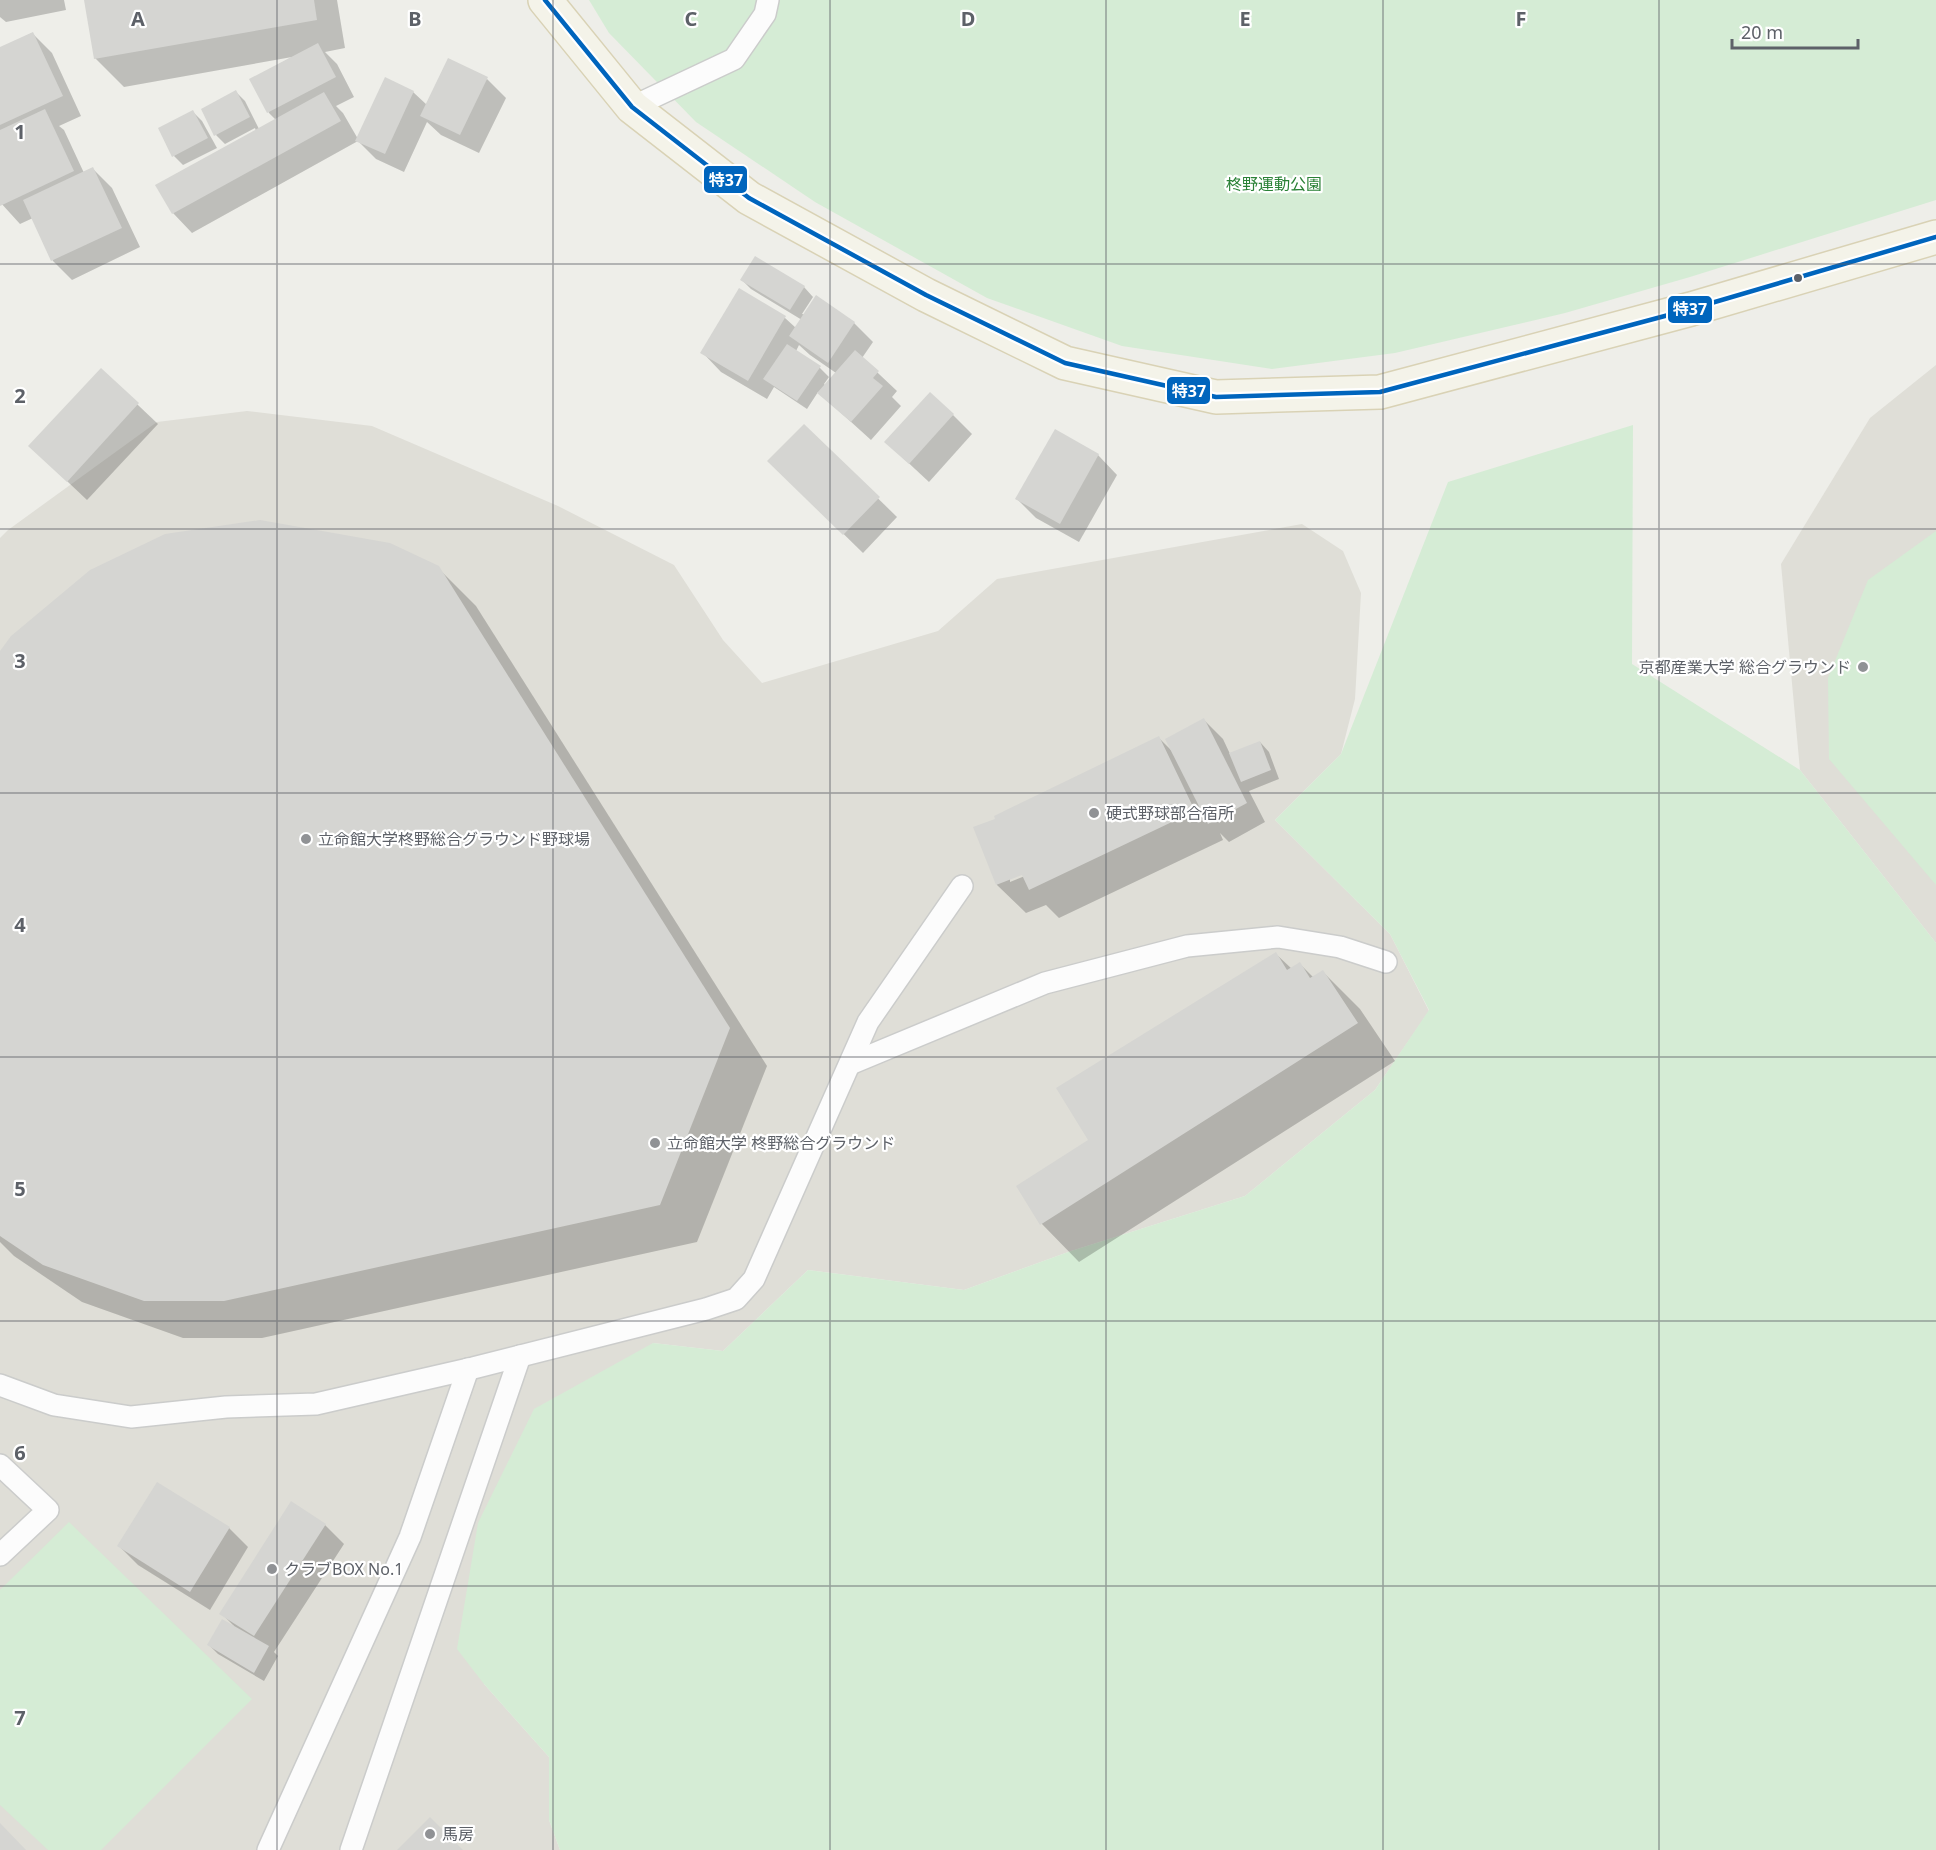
<svg xmlns="http://www.w3.org/2000/svg" width="1936" height="1850" font-family="'Noto Sans','Noto Sans JP',sans-serif">
	<rect width="100%" height="100%" fill="#eeeee9"/>
	<!-- education -->
	<g fill="#dfded7">
		<polygon points="1936,365 1936,943 1800,770 1781,564 1870,418"/>
		<polygon points="247,411 372,426 558,506 674,565 723,640 762,683 938,631 997,579 1302,524 1343,551 1361,593 1355,699 1341,754 1275,820 1390,934 1429,1011 1375,1090 1245,1196 1071,1251 964,1290 808,1270 723,1351 653,1343 484,1684 549,1757 549,1820 560,1850 0,1850 0,538 8,530 157,422"/>
	</g>
	<!-- green -->
	<g fill="#d5ecd5">
		<polygon points="589,0 1936,0 1936,200 1690,277 1565,313 1395,353 1272,369 1122,346 987,298 815,202 696,122 609,33"/>
		<polygon points="1633,425 1632,664 1800,770 1936,943 1936,1850 560,1850 549,1820 549,1757 484,1684 457,1649 478,1523 534,1409 653,1343 723,1351 808,1270 964,1290 1071,1251 1245,1196 1375,1090 1429,1010 1390,934 1275,820 1341,754 1448,482"/>
		<polygon points="1936,531 1936,885 1829,759 1828,678 1868,580"/>
		<polygon points="69,1522 252,1699 101,1850 48,1850 0,1805 0,1590"/>
	</g>
	<!-- shadow -->
	<g fill="#0003" fill-rule="evenodd">
		<polygon points="0,0 64,0 66,10 6,22 0,17"/>
		<polygon points="86,0 337,0 345,48 325,52 337,64 354,97 336,106 343,113 358,139 413,92 427,105 487,79 506,98 479,153 441,135 427,122 404,172 376,159 358,141 192,233 173,213 256,131 255,128 225,144 216,135 236,92 245,101 259,129 276,120 269,113 252,79 292,57 124,87 95,58"/>
		<polygon points="32,33 52,53 81,116 59,126 64,130 84,173 93,169 112,188 140,247 72,280 53,261 33,218 20,224 0,202 0,49"/>
		<polygon points="193,112 202,121 217,148 183,165 174,156"/>
		<path d="M742 280 804 287 813 297 802 314 854 323 873 342 862 358 897 391 892 397 901 406 871 440 818 392 807 409 774 387 767 399 721 372 702 352 739 290 785 318 796 328 802 320 751 289ZM799 345 810 355 836 373 826 386 824 384 829 377 820 368 796 351Z"/>
		<polygon points="101,370 158,424 87,500 50,465"/>
		<polygon points="953,415 972,434 929,482 886,442"/>
		<polygon points="804,426 897,517 863,553 769,461"/>
		<polygon points="1055,431 1098,455 1117,475 1079,542 1036,518 1017,499"/>
		<polygon points="438,568 476,606 767,1066 697,1242 262,1338 183,1338 82,1302 14,1256 0,1242 0,653"/>
		<path d="M1204 720 1223 739 1230 754 1260 742 1269 752 1279 779 1249 791 1265 822 1229 842 1220 833 1223 840 1059 918 1046 905 1026 913 997 885V819L1159 738 1172 751ZM1029 871 1030 874 1010 882V878Z"/>
		<polygon points="1276,954 1292,969 1300,964 1314,978 1323,972 1360,1009 1395,1061 1079,1262 1042,1224 1018,1187 1090,1140"/>
		<polygon points="325,1525 344,1544 274,1652 278,1656 264,1681 218,1654 209,1645 234,1626 221,1613"/>
		<polygon points="229,1528 248,1547 210,1610 138,1565 119,1546"/>
	</g>
	<!-- building -->
	<g fill="#d5d5d2">
		<polygon points="84,0 314,0 317,20 94,59"/>
		<polygon points="33,32 63,96 0,125 0,47"/>
		<polygon points="318,43 336,77 267,113 249,79"/>
		<polygon points="448,58 488,77 460,135 420,116"/>
		<polygon points="385,77 414,91 385,154 355,141"/>
		<polygon points="236,90 250,117 214,136 201,109"/>
		<polygon points="324,92 341,121 172,214 155,185"/>
		<polygon points="45,109 74,171 0,206 0,130"/>
		<polygon points="193,110 208,138 172,157 158,128"/>
		<polygon points="93,167 122,228 51,261 23,200"/>
		<polygon points="755,256 805,286 790,310 740,280"/>
		<polygon points="739,288 786,316 748,381 700,353"/>
		<polygon points="816,295 855,322 828,363 789,336"/>
		<polygon points="787,344 821,366 797,401 763,379"/>
		<polygon points="855,350 879,371 873,378 883,386 851,422 817,393"/>
		<polygon points="101,368 139,403 67,482 28,446"/>
		<polygon points="930,392 954,414 909,464 884,442"/>
		<polygon points="804,424 880,497 843,535 767,461"/>
		<polygon points="1055,429 1099,454 1060,524 1015,499"/>
		<polygon points="260,520 390,543 439,566 730,1028 660,1205 224,1301 144,1301 43,1265 0,1236 0,651 11,636 90,570 165,534"/>
		<polygon points="1204,718 1247,803 1208,824 1165,739"/>
		<polygon points="1159,736 1195,811 1029,890 1022,875 996,885 973,827 995,819 994,816"/>
		<polygon points="1260,741 1271,770 1241,782 1229,753"/>
		<polygon points="1276,952 1287,970 1300,962 1310,978 1323,970 1358,1023 1040,1225 1016,1186 1088,1140 1056,1088"/>
		<polygon points="157,1482 230,1527 190,1592 117,1546"/>
		<polygon points="291,1501 326,1524 254,1636 219,1614"/>
		<polygon points="222,1619 269,1646 254,1673 207,1645"/>
		<polygon points="430,1817 463,1850 397,1850"/>
		<polygon points="0,1823 26,1850 0,1850"/>
	</g>
	<g fill="none" stroke-linecap="round" stroke-linejoin="round">
		<defs>
			<g id="lane">
				<polyline points="632,107 734,59 765,14 768,0"/>
				<polyline points="850,1064 1045,983 1187,946 1278,937 1340,947 1386,962"/>
				<polyline points="0,1385 54,1405 131,1417 226,1407 316,1404 473,1368 706,1309 736,1299 754,1279 868,1022 962,886"/>
				<polyline points="0,1465 48,1510 0,1555"/>
				<polyline points="268,1850 410,1537 468,1369"/>
				<polyline points="351,1850 520,1356"/>
			</g>
			<polyline id="primary" points="545,0 632,107 749,198 926,295 1065,363 1216,397 1380,392 1691,309 1936,237"/>
		</defs>
		<!-- lane casing -->
		<use href="#lane" stroke="#cbcccb" stroke-width="24"/>
		<!-- primary casing -->
		<use href="#primary" stroke="#d9d2b5" stroke-width="36"/>
		<!-- lane -->
		<use href="#lane" stroke="#fcfcfc" stroke-width="21"/>
		<!-- primary -->
		<use href="#primary" stroke="#f4f3e9" stroke-width="33"/>
		<defs>
			<polyline id="bus-1" points="545,0 632,107 749,198 926,295 1065,363 1216,397 1380,392 1691,309 1936,237"/>
		</defs>
		<!-- bus-1 casing -->
		<use href="#bus-1" stroke="#fff" stroke-width="9"/>
		<!-- bus-1 -->
		<use href="#bus-1" stroke="#0065bd" stroke-width="4.5"/>
	</g>
	<!-- grid -->
	<path fill="none" stroke="#5d6168" stroke-width="1.5" stroke-opacity="0.55" d="M277 0V1850M553 0V1850M830 0V1850M1106 0V1850M1383 0V1850M1659 0V1850M0 264H1936M0 529H1936M0 793H1936M0 1057H1936M0 1321H1936M0 1586H1936"/>
	<!-- markers -->
	<circle fill="#5d6168" stroke="#fff" stroke-width="2" cx="1798" cy="278" r="5"/>
	<g fill="#909295" stroke="#fff" stroke-width="2">
		<circle cx="1863" cy="667" r="6"/>
		<circle cx="1094" cy="813" r="6"/>
		<circle cx="306" cy="839" r="6"/>
		<circle cx="655" cy="1143" r="6"/>
		<circle cx="272" cy="1569" r="6"/>
		<circle cx="430" cy="1834" r="6"/>
	</g>
	<g text-anchor="middle" stroke-width="4.5" stroke-linejoin="round" paint-order="stroke">
		<!-- park labels -->
		<g font-size="16" fill="#2a8136" stroke="#fff">
			<text x="1274" y="190">柊野運動公園</text>
		</g>
		<!-- poi labels -->
		<g font-size="16" fill="#5d6168" stroke="#fff" text-anchor="start">
			<text x="1851" y="673" text-anchor="end">京都産業大学 総合グラウンド</text>
			<text x="1106" y="819">硬式野球部合宿所</text>
			<text x="318" y="845">立命館大学柊野総合グラウンド野球場</text>
			<text x="667" y="1149">立命館大学 柊野総合グラウンド</text>
			<text x="284" y="1575">クラブBOX No.1</text>
			<text x="442" y="1840">馬房</text>
		</g>
	</g>
	<g font-size="20" text-anchor="middle" font-weight="bold" fill="#5d6168" stroke="#fff" stroke-width="4.5" stroke-linejoin="round" paint-order="stroke">
		<text x="138" y="26">A</text>
		<text x="415" y="26">B</text>
		<text x="691" y="26">C</text>
		<text x="968" y="26">D</text>
		<text x="1245" y="26">E</text>
		<text x="1521" y="26">F</text>
		<text x="20" y="139">1</text>
		<text x="20" y="403">2</text>
		<text x="20" y="668">3</text>
		<text x="20" y="932">4</text>
		<text x="20" y="1196">5</text>
		<text x="20" y="1460">6</text>
		<text x="20" y="1725">7</text>
	</g>
	<g stroke="#fff" stroke-width="2">
		<rect x="703" y="165" width="45" height="29" rx="6" fill="#0065bd"/>
		<rect x="1667" y="295" width="46" height="29" rx="6" fill="#0065bd"/>
		<rect x="1166" y="376" width="45" height="29" rx="6" fill="#0065bd"/>
	</g>
	<g font-size="16" text-anchor="middle" font-weight="bold" fill="#fff">
		<text x="726" y="186">特37</text>
		<text x="1690" y="315">特37</text>
		<text x="1189" y="397">特37</text>
	</g>
	<!-- scale -->
	<path d="M1732 39v9h126v-9" fill="none" stroke="#5d6168" stroke-width="3"/>
	<text x="1741" y="39" font-size="18" fill="#5d6168" stroke="#ffffff" stroke-width="4.5" paint-order="stroke">20 m</text>
</svg>
